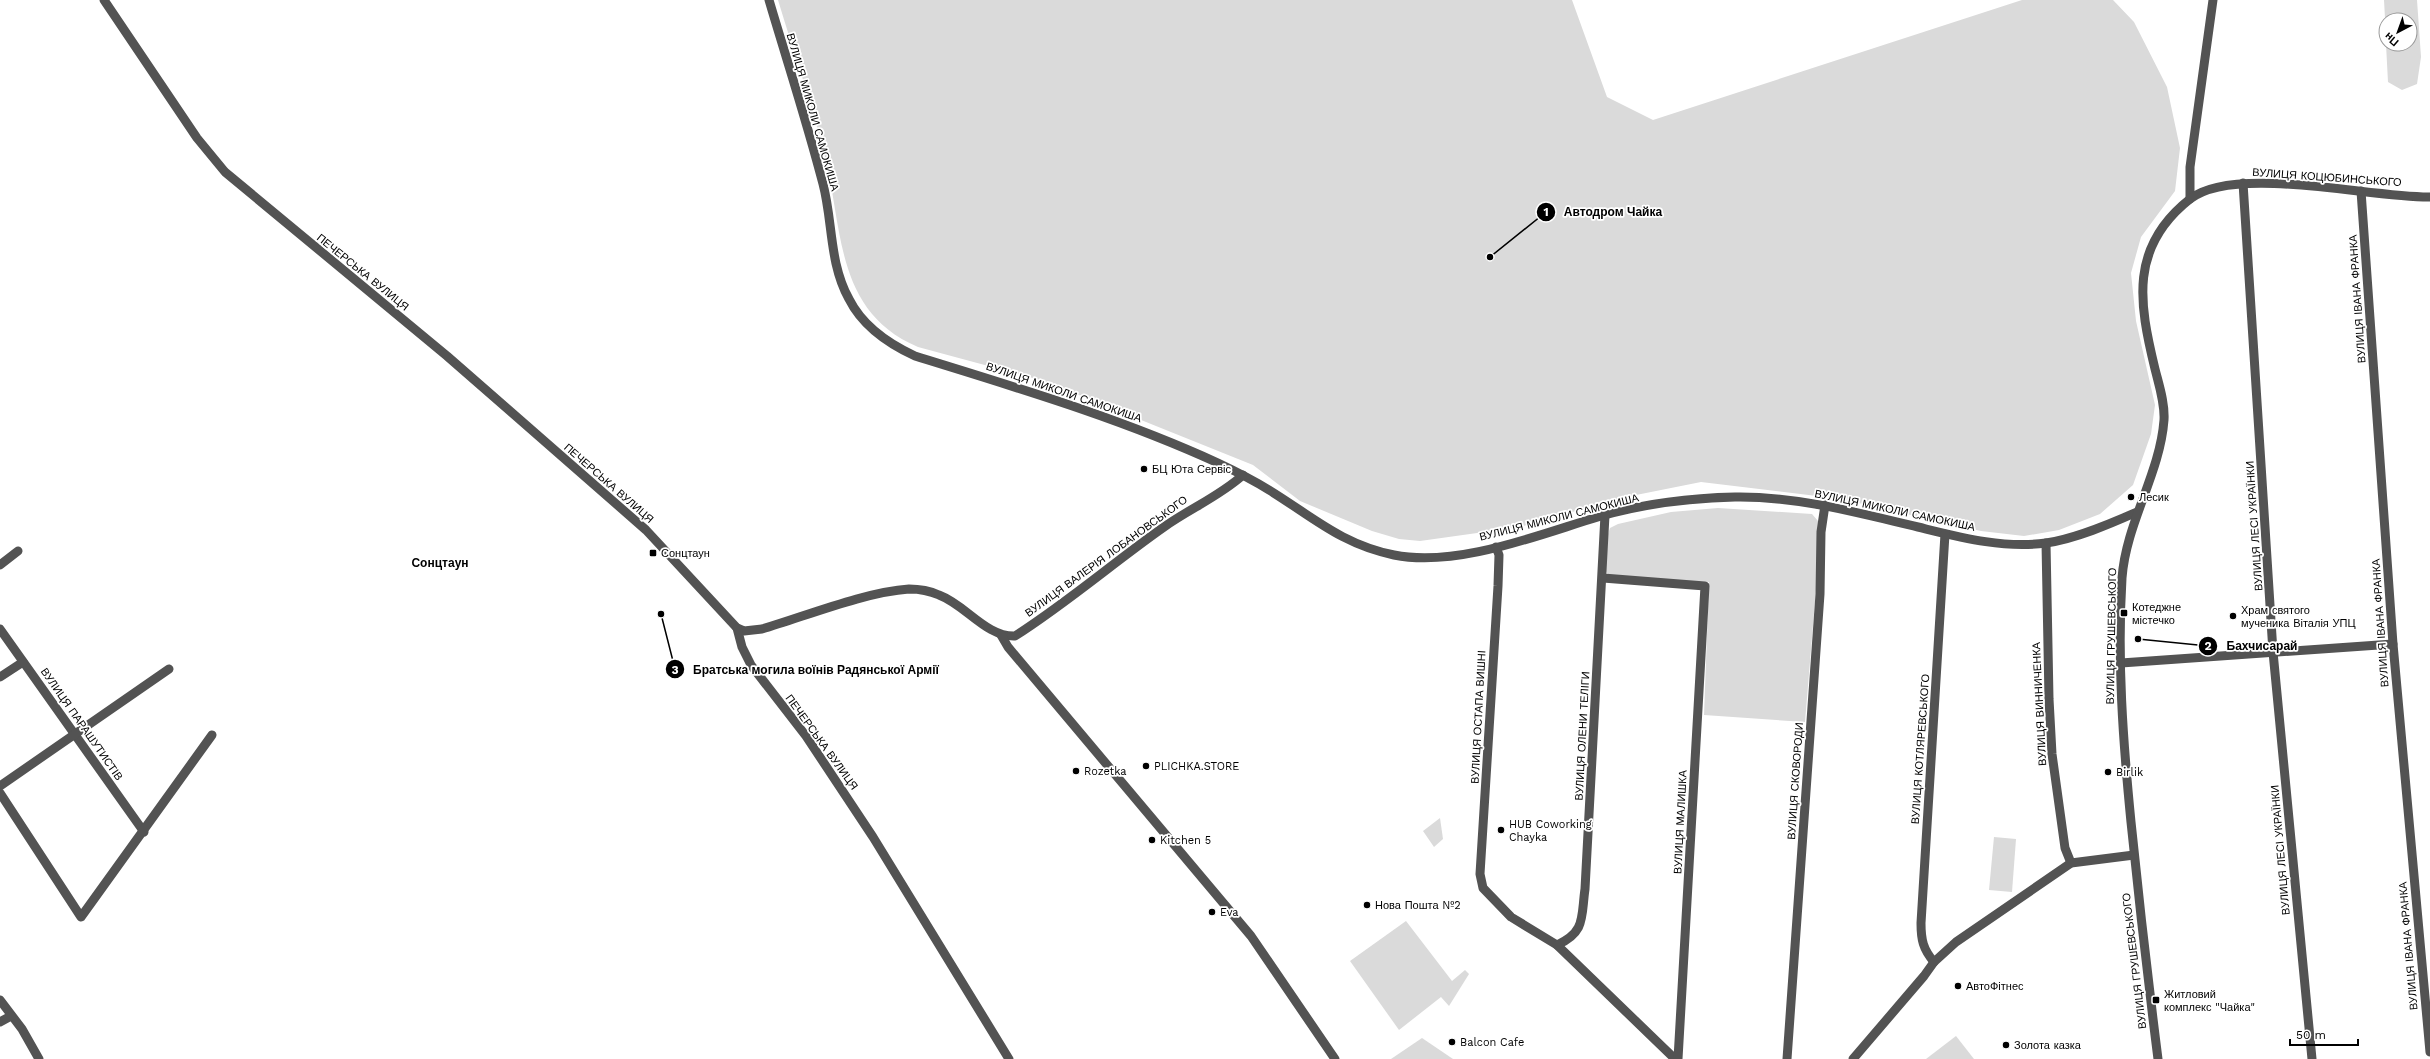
<svg xmlns="http://www.w3.org/2000/svg" width="2430" height="1059" font-family="'Work Sans',sans-serif">
	<rect width="100%" height="100%" fill="#fff"/>
	<!-- green -->
	<g fill="#dadada">
		<path d="M778 0H1572L1607 97 1653 120 2022 0H2113L2134 22 2167 87 2180 148 2175 191 2141 237 2131 273 2136 321 2155 405 2151 434 2133 485 2100 514 2059 530 2024 536 1981 531 1841 499 1701 482 1621 498 1520 527 1420 541 1399 539 1372 531 1300 501 1253 465 1044 381 918 347C836 312 843 232 826 161 813 107 794 53 778 0Z"/>
		<polygon points="2384,0 2417,0 2421,57 2417,84 2402,90 2388,82 2386,44 2410,44 2410,20 2386,20 2386,37"/>
		<polygon points="1718,508 1812,514 1818,521 1816,589 1805,722 1704,715 1709,582 1610,576 1605,571 1607,537 1610,528 1618,524 1671,512"/>
		<polygon points="1440,818 1443,839 1434,847 1423,831"/>
		<polygon points="1994,837 2016,839 2012,892 1989,890"/>
		<polygon points="1406,921 1452,981 1465,970 1469,974 1449,1006 1441,997 1399,1030 1350,961"/>
		<polygon points="1956,1036 1974,1059 1926,1059"/>
		<polygon points="1422,1038 1453,1059 1391,1059"/>
	</g>
	<g fill="none" stroke-linecap="round" stroke-linejoin="round">
		<!-- minor -->
		<g stroke="#535353" stroke-width="9">
			<path d="M104 0 197 138 225 172 447 356 646 530 737 628 744 631 762 629C806 616 865 592 909 589 920 589 930 591 939 595 966 605 986 637 1015 636 1067 603 1114 562 1164 527 1189 509 1220 496 1243 475"/>
			<path d="M769 0C787 61 807 122 823 184 833 222 829 263 849 299 862 325 889 344 915 356 1018 388 1120 418 1218 463 1235 471 1253 480 1269 490 1313 517 1341 544 1394 555 1458 568 1540 534 1601 516 1643 504 1691 498 1735 497 1797 496 1858 513 1918 527 1959 537 2003 549 2046 543 2075 539 2110 524 2137 512"/>
			<polyline points="2243,183 2273,652 2312,1059"/>
			<polyline points="2361,191 2393,644 2430,1052"/>
			<polyline points="2190,199 2190,167 2213,0"/>
			<polyline points="2046,543 2049,699 2052,754 2065,848 2071,863"/>
			<polyline points="1496,547 1499,555 1498,586 1480,874 1483,888 1511,917 1557,945 1675,1059"/>
			<polyline points="0,565 18,551"/>
			<polyline points="1603,578 1705,586 1678,1059"/>
			<polyline points="737,628 742,647 751,665 806,736 873,837 1009,1059"/>
			<polyline points="0,629 144,832"/>
			<polyline points="1001,635 1008,647 1251,936 1335,1059"/>
			<polyline points="2121,663 2393,644"/>
			<polyline points="0,677 23,662"/>
			<polyline points="0,786 169,669"/>
			<polyline points="0,793 81,917 212,735"/>
			<path d="M1557 945C1586 932 1581 917 1585 889L1605 515"/>
			<path d="M1934 962C1923 949 1921 940 1921 923L1945 534"/>
			<polyline points="0,1000 22,1029 39,1059"/>
			<polyline points="0,1022 11,1016"/>
			<polyline points="1787,1059 1820,594 1821,532 1825,505"/>
			<polyline points="1853,1059 1924,976 1934,962 1956,942 2071,863 2134,855"/>
			<path d="M2158 1059C2148 980 2139 901 2131 822 2123 741 2117 660 2122 578 2126 523 2160 474 2164 420 2165 403 2159 385 2155 369 2139 303 2129 247 2190 199 2234 164 2371 198 2430 197"/>
		</g>
	</g>
	<!-- markers -->
	<g fill="#000" stroke="#fff" stroke-width="1.5">
		<circle cx="1144" cy="469" r="4"/>
		<circle cx="2131" cy="497" r="4"/>
		<rect x="649" y="549" width="8" height="8" rx="2"/>
		<rect x="2120" y="609" width="8" height="8" rx="2"/>
		<circle cx="2233" cy="616" r="4"/>
		<circle cx="1146" cy="766" r="4"/>
		<circle cx="1076" cy="771" r="4"/>
		<circle cx="2108" cy="772" r="4"/>
		<circle cx="1501" cy="830" r="4"/>
		<circle cx="1152" cy="840" r="4"/>
		<circle cx="1367" cy="905" r="4"/>
		<circle cx="1212" cy="912" r="4"/>
		<circle cx="1958" cy="986" r="4"/>
		<rect x="2152" y="996" width="8" height="8" rx="2"/>
		<circle cx="1452" cy="1042" r="4"/>
		<circle cx="2006" cy="1045" r="4"/>
	</g>
	<g text-anchor="middle" stroke-width="3.5" stroke-linejoin="round" paint-order="stroke">
		<!-- street labels -->
		<g font-size="11" fill="#000" stroke="#fff">
			<text transform="translate(813 112) rotate(74)" y="4">ВУЛИЦЯ МИКОЛИ САМОКИША</text>
			<text transform="translate(2327 177) rotate(4)" y="4">ВУЛИЦЯ КОЦЮБИНСЬКОГО</text>
			<text transform="translate(363 272) rotate(39)" y="4">ПЕЧЕРСЬКА ВУЛИЦЯ</text>
			<text transform="translate(2357 299) rotate(-94)" y="4">ВУЛИЦЯ ІВАНА ФРАНКА</text>
			<text transform="translate(1064 392) rotate(19)" y="4">ВУЛИЦЯ МИКОЛИ САМОКИША</text>
			<text transform="translate(609 483) rotate(41)" y="4">ПЕЧЕРСЬКА ВУЛИЦЯ</text>
			<text transform="translate(1895 510) rotate(12)" y="4">ВУЛИЦЯ МИКОЛИ САМОКИША</text>
			<text transform="translate(1559 517) rotate(-14)" y="4">ВУЛИЦЯ МИКОЛИ САМОКИША</text>
			<text transform="translate(2254 526) rotate(-94)" y="4">ВУЛИЦЯ ЛЕСІ УКРАЇНКИ</text>
			<text transform="translate(1106 556) rotate(-36)" y="4">ВУЛИЦЯ ВАЛЕРІЯ ЛОБАНОВСЬКОГО</text>
			<text transform="translate(2380 623) rotate(-94)" y="4">ВУЛИЦЯ ІВАНА ФРАНКА</text>
			<text transform="translate(2111 636) rotate(-89)" y="4">ВУЛИЦЯ ГРУШЕВСЬКОГО</text>
			<text transform="translate(2039 704) rotate(-93)" y="4">ВУЛИЦЯ ВИННИЧЕНКА</text>
			<text transform="translate(1478 717) rotate(-87)" y="4">ВУЛИЦЯ ОСТАПА ВИШНІ</text>
			<text transform="translate(82 724) rotate(55)" y="4">ВУЛИЦЯ ПАРАШУТИСТІВ</text>
			<text transform="translate(1582 736) rotate(-87)" y="4">ВУЛИЦЯ ОЛЕНИ ТЕЛІГИ</text>
			<text transform="translate(822 742) rotate(54)" y="4">ПЕЧЕРСЬКА ВУЛИЦЯ</text>
			<text transform="translate(1920 749) rotate(-86)" y="4">ВУЛИЦЯ КОТЛЯРЕВСЬКОГО</text>
			<text transform="translate(1795 781) rotate(-86)" y="4">ВУЛИЦЯ СКОВОРОДИ</text>
			<text transform="translate(1680 822) rotate(-87)" y="4">ВУЛИЦЯ МАЛИШКА</text>
			<text transform="translate(2280 850) rotate(-95)" y="4">ВУЛИЦЯ ЛЕСІ УКРАЇНКИ</text>
			<text transform="translate(2408 946) rotate(-95)" y="4">ВУЛИЦЯ ІВАНА ФРАНКА</text>
			<text transform="translate(2134 961) rotate(-97)" y="4">ВУЛИЦЯ ГРУШЕВСЬКОГО</text>
		</g>
		<!-- poi labels -->
		<g font-size="11" fill="#000" stroke="#fff" text-anchor="start">
			<text x="1152" y="473">БЦ Юта Сервіс</text>
			<text x="2139" y="501">Лесик</text>
			<text x="661" y="557">Сонцтаун</text>
			<text x="2132" y="611">Котеджне<tspan x="2132" dy="13">містечко</tspan></text>
			<text x="2241" y="614">Храм святого<tspan x="2241" dy="13">мученика Віталія УПЦ</tspan></text>
			<text x="1154" y="770">PLICHKA.STORE</text>
			<text x="1084" y="775">Rozetka</text>
			<text x="2116" y="776">Birlik</text>
			<text x="1509" y="828">HUB Coworking<tspan x="1509" dy="13">Chayka</tspan></text>
			<text x="1160" y="844">Kitchen 5</text>
			<text x="1375" y="909">Нова Пошта №2</text>
			<text x="1220" y="916">Eva</text>
			<text x="1966" y="990">АвтоФітнес</text>
			<text x="2164" y="998">Житловий<tspan x="2164" dy="13">комплекс "Чайка"</tspan></text>
			<text x="1460" y="1046">Balcon Cafe</text>
			<text x="2014" y="1049">Золота казка</text>
		</g>
		<!-- neighbourhood labels -->
		<g font-size="12" font-weight="bold" fill="#000" stroke="#fff">
			<text x="440" y="567">Сонцтаун</text>
		</g>
	</g>
	<!-- callouts -->
	<path fill="none" stroke="#000" stroke-width="1.5" d="M1490 257L1546 212M2138 639L2208 646M661 614L675 669"/>
	<g fill="#000" stroke="#fff" stroke-width="1.5">
		<circle cx="1490" cy="257" r="4"/>
		<circle cx="2138" cy="639" r="4"/>
		<circle cx="661" cy="614" r="4"/>
		<circle cx="1546" cy="212" r="10"/>
		<circle cx="2208" cy="646" r="10"/>
		<circle cx="675" cy="669" r="10"/>
	</g>
	<g font-size="12" text-anchor="middle" font-weight="bold" fill="#fff">
		<text x="1546" y="216">1</text>
		<text x="2208" y="650">2</text>
		<text x="675" y="674">3</text>
	</g>
	<g font-size="12" text-anchor="middle" font-weight="bold" fill="#000" stroke="#fff" stroke-width="3.5" stroke-linejoin="round" paint-order="stroke">
		<text x="1613" y="216">Автодром Чайка</text>
		<text x="2262" y="650">Бахчисарай</text>
		<text x="816" y="674">Братська могила воїнів Радянської Армії</text>
	</g>
	<!-- north arrow -->
	<g transform="translate(2398 32) rotate(221)"><circle r="19" fill="#ffffff" stroke="#999999"/>
	<path d="M0-3L7 15L0 10L-7 15Z" fill="#000000"/>
	<text y="-6" font-size="11" font-weight="bold" text-anchor="middle" fill="#000000">Пн</text>
	</g>
	<!-- scale -->
	<path d="M2290 1039v6h68v-6" fill="none" stroke="#000000" stroke-width="2"/>
	<text x="2296" y="1039" font-size="12" fill="#000000" stroke="#ffffff" stroke-width="3" paint-order="stroke">50 m</text>
</svg>
